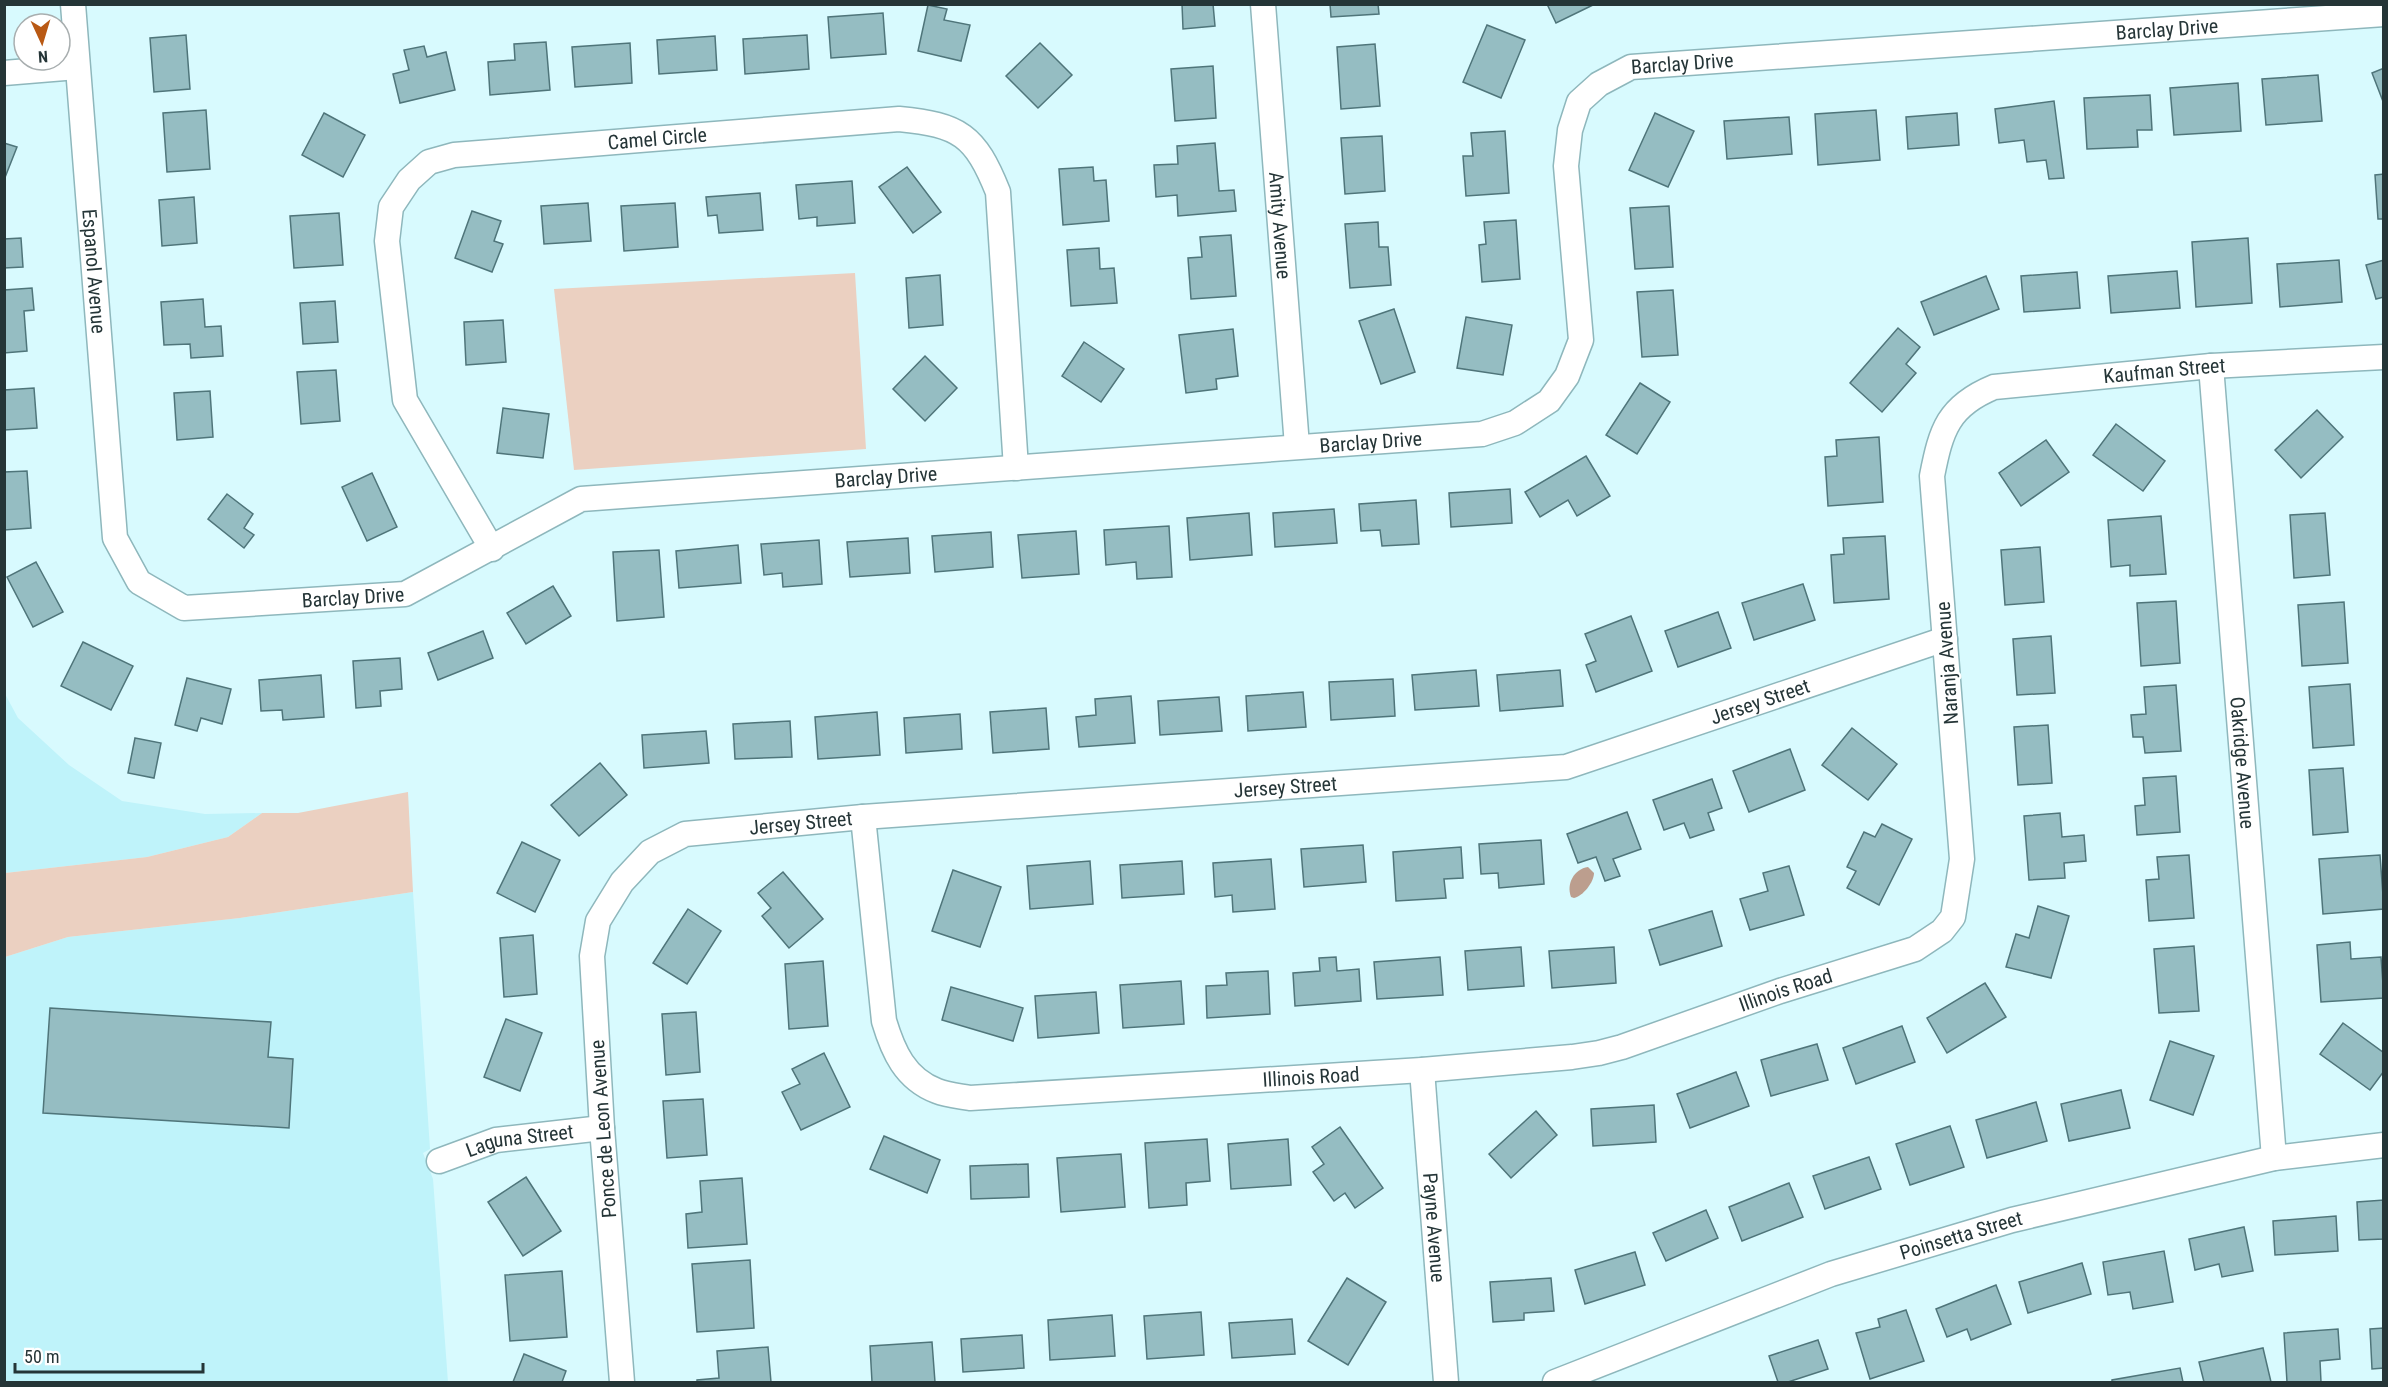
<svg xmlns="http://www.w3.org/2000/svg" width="2388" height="1387" font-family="'Roboto Condensed',sans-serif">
	<rect width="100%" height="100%" fill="#d8fafe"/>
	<!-- built -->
	<g fill="#bff3fa">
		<polygon points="4,692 18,718 69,765 122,801 205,814 262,813 228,837 147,857 5,873"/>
		<polygon points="413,892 430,1149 423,1153 433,1179 448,1382 5,1382 5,957 68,937 240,918"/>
	</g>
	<!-- green -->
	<g fill="#ebd0c1">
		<polygon points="855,273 866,449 574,470 554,289"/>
		<polygon points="408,792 413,892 240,918 68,937 5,957 5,873 147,857 228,837 262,813 298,813"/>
	</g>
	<!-- water -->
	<path fill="#bc9e8e" d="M1588 867 1594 873C1594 882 1583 896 1574 898L1571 897C1566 884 1574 869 1588 867Z"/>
	<!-- building -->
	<g fill="#95bdc2" stroke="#4f757a" stroke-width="1.5">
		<polygon points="1182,4 1213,4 1215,26 1183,29"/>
		<polygon points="1330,4 1378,4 1379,14 1331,17"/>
		<polygon points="1547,4 1595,4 1556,23"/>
		<polygon points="928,5 947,9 944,20 970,25 961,61 918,51"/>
		<polygon points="883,13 886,54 831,58 828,17"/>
		<polygon points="1487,25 1525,40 1501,98 1463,82"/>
		<polygon points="186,35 190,89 154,92 150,38"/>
		<polygon points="807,35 809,69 745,74 743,39"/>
		<polygon points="715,36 717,70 659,74 657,40"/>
		<polygon points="546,42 550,90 490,95 488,62 515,60 514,44"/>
		<polygon points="630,43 632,83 575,87 572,47"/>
		<polygon points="1040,43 1072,75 1038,108 1006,76"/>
		<polygon points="1375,44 1380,106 1341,109 1337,47"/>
		<polygon points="424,46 427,57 446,52 455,90 400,103 393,74 409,70 404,50"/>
		<polygon points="1213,66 1216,118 1175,121 1171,69"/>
		<polygon points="2384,68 2384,104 2372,73"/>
		<polygon points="2318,75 2322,121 2266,125 2262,79"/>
		<polygon points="2238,83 2241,131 2174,135 2170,88"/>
		<polygon points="2150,95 2152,130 2137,130 2138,147 2087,149 2084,98"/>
		<polygon points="2054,101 2064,178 2049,179 2046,160 2027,162 2024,140 1999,143 1995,109"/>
		<polygon points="206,110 210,169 167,172 163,113"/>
		<polygon points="1876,110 1880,160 1818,165 1815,114"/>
		<polygon points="324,113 365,135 343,177 302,155"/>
		<polygon points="1655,113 1694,131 1668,187 1629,170"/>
		<polygon points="1957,113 1959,145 1908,149 1906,117"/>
		<polygon points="1789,117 1792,154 1727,159 1724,121"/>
		<polygon points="1505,131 1509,193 1466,196 1463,156 1473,156 1471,133"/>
		<polygon points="1382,136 1385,191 1345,194 1341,138"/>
		<polygon points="4,143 17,147 4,180"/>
		<polygon points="1215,143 1219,191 1234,190 1236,211 1178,216 1177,195 1156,197 1154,165 1178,164 1177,146"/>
		<polygon points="907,167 941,212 913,233 879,187"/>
		<polygon points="1093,167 1094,181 1106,180 1109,221 1063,225 1059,169"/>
		<polygon points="2384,174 2384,219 2378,219 2375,175"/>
		<polygon points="852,181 855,223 817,226 817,217 799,219 796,185"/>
		<polygon points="760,193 763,230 719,233 717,215 708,216 706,197"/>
		<polygon points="194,197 197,243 162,246 159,200"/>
		<polygon points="588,203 591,241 544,244 541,206"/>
		<polygon points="675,203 678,247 624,251 621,206"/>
		<polygon points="1669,206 1673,267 1635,269 1630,208"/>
		<polygon points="472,211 501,221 494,241 503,244 492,272 455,258"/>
		<polygon points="339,213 343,265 294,268 290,216"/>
		<polygon points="1516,220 1520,279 1482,282 1479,245 1486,244 1484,222"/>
		<polygon points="1378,222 1379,247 1388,247 1391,285 1350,288 1345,224"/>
		<polygon points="1231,235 1236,296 1191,299 1188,258 1202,257 1200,237"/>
		<polygon points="21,238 23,267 4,268 4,239"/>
		<polygon points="2248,238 2252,303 2196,307 2192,242"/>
		<polygon points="1099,248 1100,269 1114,268 1117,303 1071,306 1067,250"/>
		<polygon points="2339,260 2342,302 2280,307 2277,264"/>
		<polygon points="2384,260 2384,297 2376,299 2366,265"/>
		<polygon points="2177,271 2180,308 2111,313 2108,276"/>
		<polygon points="2077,272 2080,308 2024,312 2021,276"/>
		<polygon points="940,275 943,325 909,328 906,278"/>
		<polygon points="1986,276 1999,309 1934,335 1921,302"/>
		<polygon points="32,288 34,310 24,311 27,351 4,353 4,290"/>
		<polygon points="1673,290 1678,355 1642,357 1637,292"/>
		<polygon points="203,299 205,327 221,326 223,356 191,358 190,344 164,345 161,302"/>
		<polygon points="335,301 338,342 303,344 300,303"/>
		<polygon points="1394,309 1415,372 1381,384 1359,321"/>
		<polygon points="1466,317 1512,325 1503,375 1457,368"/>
		<polygon points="503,320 506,362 466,365 464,322"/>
		<polygon points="1898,328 1920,347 1906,364 1916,373 1882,412 1850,383"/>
		<polygon points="1233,329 1238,376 1216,379 1217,389 1186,393 1179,335"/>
		<polygon points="1084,342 1124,369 1101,402 1062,376"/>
		<polygon points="925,356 957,388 925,421 893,389"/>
		<polygon points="336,370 340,421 301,424 297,372"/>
		<polygon points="1640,383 1670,402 1637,454 1606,435"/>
		<polygon points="34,388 37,428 4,430 4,390"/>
		<polygon points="210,391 213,437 177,440 174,393"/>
		<polygon points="503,408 549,414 543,458 497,453"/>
		<polygon points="2317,410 2343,437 2301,478 2275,450"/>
		<polygon points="2116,424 2165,461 2143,491 2093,455"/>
		<polygon points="1879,437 1883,502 1828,506 1825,457 1837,456 1836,440"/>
		<polygon points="2046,440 2069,472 2021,506 1999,473"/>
		<polygon points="1586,456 1610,496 1577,516 1568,500 1540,517 1525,492"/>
		<polygon points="27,471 31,528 4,530 4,472"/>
		<polygon points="372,473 397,527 367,541 342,487"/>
		<polygon points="1510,489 1512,523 1451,527 1449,493"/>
		<polygon points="227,494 253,514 244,528 254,535 244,548 208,519"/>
		<polygon points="1416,500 1419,544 1382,546 1380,530 1361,531 1359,504"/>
		<polygon points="1334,509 1337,543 1275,547 1273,513"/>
		<polygon points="1249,513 1252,555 1190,560 1187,518"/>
		<polygon points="2325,513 2330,575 2294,578 2290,515"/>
		<polygon points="2161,516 2166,574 2130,576 2130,565 2111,567 2108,520"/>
		<polygon points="1169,526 1172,577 1137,579 1136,562 1106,565 1104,530"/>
		<polygon points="1076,531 1079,574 1022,578 1018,535"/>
		<polygon points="991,532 993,567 935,572 932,536"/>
		<polygon points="1885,536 1889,599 1834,603 1831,555 1844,554 1843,538"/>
		<polygon points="908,538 910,573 850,577 847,542"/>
		<polygon points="819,540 822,584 783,587 782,573 764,575 761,544"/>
		<polygon points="738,545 741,583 679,588 676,551"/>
		<polygon points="2040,547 2044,602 2005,605 2001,550"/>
		<polygon points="659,550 664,617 617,621 613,552"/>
		<polygon points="36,562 63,612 33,627 7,577"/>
		<polygon points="1803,584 1815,620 1754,640 1742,603"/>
		<polygon points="553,586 571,616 526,644 507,613"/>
		<polygon points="2176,601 2180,663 2141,666 2137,603"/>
		<polygon points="2344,602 2348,663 2302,666 2298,605"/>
		<polygon points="1718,612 1731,648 1678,667 1665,631"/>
		<polygon points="1631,616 1652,671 1596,692 1586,665 1596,661 1585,634"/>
		<polygon points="483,631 493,658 438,680 428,653"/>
		<polygon points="2051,636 2055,693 2017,695 2013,639"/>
		<polygon points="83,642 133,666 111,710 61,686"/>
		<polygon points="400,658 402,689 380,691 381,706 356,708 353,661"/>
		<polygon points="1476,670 1479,706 1415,710 1412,675"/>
		<polygon points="1560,670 1563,706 1500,711 1497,675"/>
		<polygon points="321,675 324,717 283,720 282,710 261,711 259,680"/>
		<polygon points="187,678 231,689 222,724 201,718 197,731 175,725"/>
		<polygon points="1393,679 1395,716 1331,720 1329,682"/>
		<polygon points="2350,684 2354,745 2313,748 2309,687"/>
		<polygon points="2176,685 2181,751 2145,753 2143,737 2133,737 2131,715 2146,714 2144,687"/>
		<polygon points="1303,692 1306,727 1248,731 1246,696"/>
		<polygon points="1131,696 1135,743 1079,747 1076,717 1096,715 1095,699"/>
		<polygon points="1219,697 1222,731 1160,735 1158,701"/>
		<polygon points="1046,708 1049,749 993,753 990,712"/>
		<polygon points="877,712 880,755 818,759 815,717"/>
		<polygon points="960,714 962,749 906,753 904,718"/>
		<polygon points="790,721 792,757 735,759 733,724"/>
		<polygon points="2048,725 2052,783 2018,785 2014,727"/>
		<polygon points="1852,728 1897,764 1868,800 1822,765"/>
		<polygon points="706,731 709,763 644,768 642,735"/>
		<polygon points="135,738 161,743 154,778 128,773"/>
		<polygon points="1790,749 1805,790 1749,812 1733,771"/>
		<polygon points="600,763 627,795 579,836 551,805"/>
		<polygon points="2343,768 2348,832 2313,835 2309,770"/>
		<polygon points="2176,776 2180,832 2137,835 2135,806 2145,805 2143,778"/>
		<polygon points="1712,779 1722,808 1708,813 1714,830 1690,838 1684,823 1664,830 1653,800"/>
		<polygon points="1627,812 1641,849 1613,859 1620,876 1605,881 1596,857 1578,863 1567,834"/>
		<polygon points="2060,813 2062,837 2084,835 2086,861 2064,863 2065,878 2029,880 2024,816"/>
		<polygon points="1882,824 1912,839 1879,905 1847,888 1856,871 1847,867 1864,832 1875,837"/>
		<polygon points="1541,840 1544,884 1499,888 1498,873 1481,874 1479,844"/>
		<polygon points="522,842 560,860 535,912 497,893"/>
		<polygon points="1363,845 1366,882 1304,887 1301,849"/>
		<polygon points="1461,847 1463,878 1444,879 1446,898 1396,901 1393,852"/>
		<polygon points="2189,855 2194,918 2149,921 2146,880 2159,879 2157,857"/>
		<polygon points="2380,855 2384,909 2323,914 2319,859"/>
		<polygon points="1271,859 1275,909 1233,912 1232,895 1215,897 1213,863"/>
		<polygon points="1090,861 1093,904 1030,909 1027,866"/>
		<polygon points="1182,861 1184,894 1122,898 1120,865"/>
		<polygon points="1789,866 1804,915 1750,930 1740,899 1768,891 1763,873"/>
		<polygon points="953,870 1001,887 980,947 932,931"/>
		<polygon points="783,872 823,919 789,948 762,916 771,908 758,893"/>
		<polygon points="2038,906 2069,916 2051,978 2006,967 2016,934 2029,938"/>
		<polygon points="688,909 721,931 687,984 653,963"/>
		<polygon points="1712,911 1722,946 1660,965 1649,930"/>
		<polygon points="533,935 537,994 504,997 500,938"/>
		<polygon points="2350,942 2351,959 2381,957 2384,998 2321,1002 2317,945"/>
		<polygon points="2194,946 2199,1011 2159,1013 2154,949"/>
		<polygon points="1521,947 1524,986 1468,990 1465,951"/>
		<polygon points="1614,947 1616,983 1552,988 1549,951"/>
		<polygon points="1336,957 1337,971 1359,969 1361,1001 1295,1006 1293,973 1320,971 1319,958"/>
		<polygon points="1440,957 1443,995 1377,999 1374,962"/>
		<polygon points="823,961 828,1026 789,1029 785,964"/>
		<polygon points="1268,971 1270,1014 1207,1018 1206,986 1227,985 1226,973"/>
		<polygon points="1181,981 1184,1024 1123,1028 1120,985"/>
		<polygon points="1985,983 2006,1017 1947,1053 1927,1018"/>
		<polygon points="951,987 1023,1008 1013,1041 942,1020"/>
		<polygon points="1096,992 1099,1033 1038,1038 1035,996"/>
		<polygon points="50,1008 271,1022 268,1057 293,1059 289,1128 43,1113"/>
		<polygon points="696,1012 700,1072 666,1075 662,1014"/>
		<polygon points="506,1019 542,1033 520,1091 484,1077"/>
		<polygon points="2343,1023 2384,1053 2384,1071 2370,1090 2320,1054"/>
		<polygon points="1902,1026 1915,1062 1856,1084 1843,1048"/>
		<polygon points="2170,1041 2214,1056 2193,1115 2150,1100"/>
		<polygon points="1817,1044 1828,1080 1771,1096 1761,1060"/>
		<polygon points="824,1053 850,1107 801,1130 782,1092 800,1084 792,1069"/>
		<polygon points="1736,1072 1749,1106 1690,1128 1677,1094"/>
		<polygon points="2121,1090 2130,1128 2069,1141 2061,1104"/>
		<polygon points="703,1099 707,1155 667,1158 663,1101"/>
		<polygon points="2036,1102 2047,1141 1987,1158 1976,1120"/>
		<polygon points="1654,1105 1656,1142 1593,1146 1591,1109"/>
		<polygon points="1536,1111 1557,1135 1511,1178 1489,1154"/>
		<polygon points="1950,1126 1964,1167 1910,1185 1896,1144"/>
		<polygon points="1340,1127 1383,1188 1355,1208 1345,1193 1334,1201 1313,1172 1324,1164 1312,1147"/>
		<polygon points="884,1136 940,1160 927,1193 870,1169"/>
		<polygon points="1207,1139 1210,1181 1186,1183 1187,1205 1149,1208 1145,1143"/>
		<polygon points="1288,1139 1291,1185 1231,1189 1228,1144"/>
		<polygon points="1121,1154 1125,1207 1061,1212 1057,1158"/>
		<polygon points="1869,1157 1881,1189 1825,1209 1813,1176"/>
		<polygon points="1028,1164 1029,1197 971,1199 970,1166"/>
		<polygon points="526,1177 561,1231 523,1256 488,1202"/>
		<polygon points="742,1178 747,1244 688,1248 686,1214 702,1212 700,1181"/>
		<polygon points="1789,1183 1803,1217 1742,1241 1729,1207"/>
		<polygon points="2384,1200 2384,1239 2359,1240 2357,1202"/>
		<polygon points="1706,1210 1718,1238 1666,1261 1653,1233"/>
		<polygon points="2336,1216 2338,1251 2275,1255 2273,1221"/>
		<polygon points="2244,1227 2253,1271 2222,1277 2219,1264 2195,1270 2189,1239"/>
		<polygon points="2164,1251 2173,1302 2133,1309 2130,1292 2108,1295 2103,1262"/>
		<polygon points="1635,1252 1645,1285 1585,1304 1575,1270"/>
		<polygon points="750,1260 754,1328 697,1332 692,1264"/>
		<polygon points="2082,1263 2091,1294 2028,1313 2019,1282"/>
		<polygon points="562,1271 567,1337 510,1341 505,1275"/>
		<polygon points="1347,1278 1386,1302 1348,1365 1308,1341"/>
		<polygon points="1551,1278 1554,1311 1524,1313 1524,1320 1493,1322 1490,1282"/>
		<polygon points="1996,1285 2011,1324 1971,1340 1967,1329 1947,1337 1936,1309"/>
		<polygon points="1906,1310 1924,1361 1870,1379 1856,1333 1880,1327 1878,1319"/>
		<polygon points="1201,1312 1204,1355 1147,1359 1144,1316"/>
		<polygon points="1112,1315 1115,1356 1050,1360 1048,1320"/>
		<polygon points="1292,1319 1295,1354 1232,1358 1229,1323"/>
		<polygon points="2384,1328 2384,1368 2372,1369 2370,1329"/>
		<polygon points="2338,1329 2340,1359 2320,1361 2321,1382 2287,1382 2284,1333"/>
		<polygon points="1022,1335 1024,1368 963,1372 961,1339"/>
		<polygon points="1818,1340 1828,1369 1788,1382 1778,1382 1769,1356"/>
		<polygon points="932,1342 935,1382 872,1382 870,1346"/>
		<polygon points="768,1347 771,1382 697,1382 697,1380 719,1378 717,1351"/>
		<polygon points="2263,1348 2271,1382 2204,1382 2199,1362"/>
		<polygon points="524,1354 566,1371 562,1382 513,1382"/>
		<polygon points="2180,1368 2183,1382 2112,1382 2112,1380"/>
	</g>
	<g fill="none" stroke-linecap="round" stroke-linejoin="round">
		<defs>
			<g id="street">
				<path id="s1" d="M73 4 115 538 139 582 184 608 405 594 581 499 1482 434 1515 423 1549 401 1567 376 1581 340 1566 166 1570 130 1579 102 1599 84 1631 67 2384 14"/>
				<path id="s2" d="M1263 4 1297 446"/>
				<polyline points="4,73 77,67"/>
				<path id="s3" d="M2211 366 2274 1158"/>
				<path id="s4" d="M492 549 405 400 387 241 391 207 409 180 429 162 454 155 899 119C960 125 975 135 998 192L1016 468"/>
				<path id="s5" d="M863 817 884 1021C893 1051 905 1079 937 1091 947 1095 959 1096 970 1098L1422 1070 1572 1057 1599 1053 1622 1047 1780 991 1915 949 1942 931 1953 917 1962 859 1932 476C1941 430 1948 406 1994 387L2211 366 2384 357"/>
				<path id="s6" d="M1422 1070 1446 1382"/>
				<path id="s7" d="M439 1161 496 1140 602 1128"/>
				<path id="s8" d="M622 1382 602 1128 592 956 598 921 622 882 650 852 685 834 863 817 1566 767 1945 639"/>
				<path id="s9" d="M1555 1382 1831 1274 2012 1220 2274 1158 2384 1145"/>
			</g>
		</defs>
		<!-- street casing -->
		<use href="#street" stroke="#8eb7bc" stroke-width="27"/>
		<!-- street -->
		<use href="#street" stroke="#fff" stroke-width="24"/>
	</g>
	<g text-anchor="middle" stroke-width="4.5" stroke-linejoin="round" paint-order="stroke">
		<!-- street labels -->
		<g font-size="20" fill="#253537" stroke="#fff">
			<text dy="7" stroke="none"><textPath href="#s1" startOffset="2948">Barclay Drive</textPath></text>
			<text dy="7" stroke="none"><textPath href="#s1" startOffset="2462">Barclay Drive</textPath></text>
			<text dy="7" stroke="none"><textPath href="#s4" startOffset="656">Camel Circle</textPath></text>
			<text dy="7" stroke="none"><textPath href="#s2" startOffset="222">Amity Avenue</textPath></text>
			<text dy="7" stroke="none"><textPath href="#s1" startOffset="268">Espanol Avenue</textPath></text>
			<text dy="7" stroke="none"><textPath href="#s5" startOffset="2073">Kaufman Street</textPath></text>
			<text dy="7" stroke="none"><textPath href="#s1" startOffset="1851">Barclay Drive</textPath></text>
			<text dy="7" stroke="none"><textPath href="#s1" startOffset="1365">Barclay Drive</textPath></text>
			<text dy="7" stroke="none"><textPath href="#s1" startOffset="807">Barclay Drive</textPath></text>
			<text transform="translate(1947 663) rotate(-94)" y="7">Naranja Avenue</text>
			<text dy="7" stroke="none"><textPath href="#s8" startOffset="1677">Jersey Street</textPath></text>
			<text dy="7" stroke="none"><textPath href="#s3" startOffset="398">Oakridge Avenue</textPath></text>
			<text dy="7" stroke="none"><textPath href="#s8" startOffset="1191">Jersey Street</textPath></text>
			<text dy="7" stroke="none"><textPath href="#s8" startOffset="705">Jersey Street</textPath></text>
			<text dy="7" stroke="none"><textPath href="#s5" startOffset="1158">Illinois Road</textPath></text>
			<text dy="7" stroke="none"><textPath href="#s5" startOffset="672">Illinois Road</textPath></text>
			<text transform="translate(603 1129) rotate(-94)" y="7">Ponce de Leon Avenue</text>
			<text dy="7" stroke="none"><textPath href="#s7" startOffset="84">Laguna Street</textPath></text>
			<text dy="7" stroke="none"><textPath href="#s6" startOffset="158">Payne Avenue</textPath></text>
			<text dy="7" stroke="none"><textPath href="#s9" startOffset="432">Poinsetta Street</textPath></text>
		</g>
	</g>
	<!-- border -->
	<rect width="2388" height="1387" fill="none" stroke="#253537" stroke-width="12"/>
	<!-- north arrow -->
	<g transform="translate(42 42) rotate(176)"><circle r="28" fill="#ffffff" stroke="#a8aeaf" stroke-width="1.5"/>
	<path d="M0-4.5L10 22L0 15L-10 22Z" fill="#b95914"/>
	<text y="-9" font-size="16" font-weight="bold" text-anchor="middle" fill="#253537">N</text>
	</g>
	<!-- scale -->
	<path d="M15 1363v9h188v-9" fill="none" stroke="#253537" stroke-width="3"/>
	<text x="24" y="1363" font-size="18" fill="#253537" stroke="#ffffff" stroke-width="4.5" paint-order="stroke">50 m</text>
</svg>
